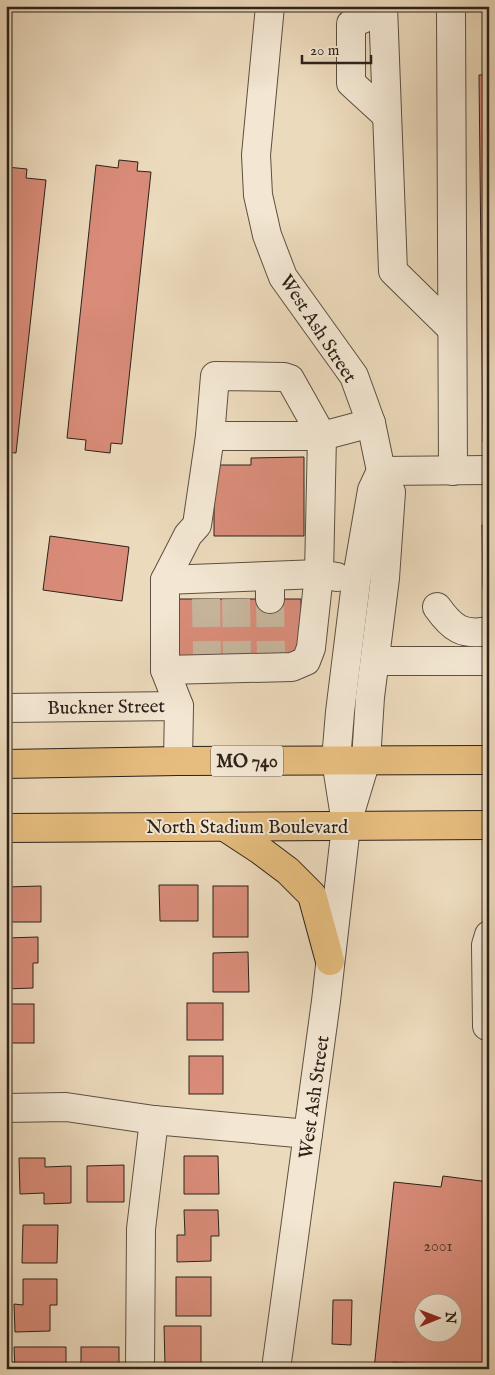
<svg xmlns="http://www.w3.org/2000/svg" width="495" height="1375" font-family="'IM FELL English',serif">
	<rect width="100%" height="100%" fill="#ecdabc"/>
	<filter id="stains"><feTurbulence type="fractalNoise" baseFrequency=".004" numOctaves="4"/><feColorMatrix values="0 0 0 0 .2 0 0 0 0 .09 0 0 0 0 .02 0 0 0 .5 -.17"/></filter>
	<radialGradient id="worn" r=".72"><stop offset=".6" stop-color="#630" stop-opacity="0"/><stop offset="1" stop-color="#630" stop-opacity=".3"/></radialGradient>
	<!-- building -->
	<g fill="#d98c79" stroke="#2c221a" fill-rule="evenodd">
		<polygon points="479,75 489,75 489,442 483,442"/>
		<polygon points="119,160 138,162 137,171 151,172 122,444 111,443 110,453 85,450 86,440 67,438 96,165 118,168"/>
		<polygon points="7,167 27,169 26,178 46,180 16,453 6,452"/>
		<polygon points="304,457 304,536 214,536 214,465 251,465 251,458"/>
		<polygon points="482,525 489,525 489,589 483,589"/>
		<polygon points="50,536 129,547 122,601 43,590"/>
		<polygon points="176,599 301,599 302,656 176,656"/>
		<polygon points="159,885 198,885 198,921 160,921"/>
		<polygon points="41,886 41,922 6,922 6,887"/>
		<rect x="213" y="886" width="35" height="51"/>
		<polygon points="38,937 38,963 33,963 33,988 6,989 6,938"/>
		<polygon points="248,952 249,992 213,992 213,953"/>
		<rect x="187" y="1003" width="36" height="37"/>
		<rect x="6" y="1004" width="28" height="39"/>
		<rect x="189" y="1056" width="34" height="38"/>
		<polygon points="184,1156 218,1156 219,1194 184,1194"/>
		<polygon points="19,1158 45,1158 45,1167 71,1166 71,1203 44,1204 44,1193 20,1194"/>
		<polygon points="124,1165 124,1202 87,1202 87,1166"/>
		<path d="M443 1176 489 1182V1369H456L393 1362 392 1369H374L394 1182 441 1187ZM422 1302H452V1332H422Z"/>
		<polygon points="184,1210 218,1210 219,1236 211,1236 211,1261 177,1262 177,1235 185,1235"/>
		<polygon points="23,1225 58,1225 57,1263 22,1263"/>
		<rect x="176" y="1277" width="35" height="39"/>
		<polygon points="23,1279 57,1279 57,1305 50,1305 50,1331 15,1332 14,1304 23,1305"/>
		<polygon points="333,1300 352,1300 351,1345 332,1344"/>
		<polygon points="164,1326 201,1326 201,1365 165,1365"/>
		<polygon points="14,1347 66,1347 66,1369 15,1369"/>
		<rect x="81" y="1347" width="38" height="22"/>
	</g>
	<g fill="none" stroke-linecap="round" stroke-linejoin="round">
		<!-- minor-tunnel -->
		<g stroke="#c6b59c" stroke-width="28" stroke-dasharray="28 14" stroke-linecap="butt">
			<polyline points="206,599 207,656"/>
			<polyline points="236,599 237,656"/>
			<polyline points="270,599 271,656"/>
		</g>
		<defs>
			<g id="minor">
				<polyline points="270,6 256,155 258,195 267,235 283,277 354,376 371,423 381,471 391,492 385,578 370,697 366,760 346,826 326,1001 276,1369"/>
				<polyline points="383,6 393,271 452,329"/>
				<polyline points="451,6 453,471"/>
				<polyline points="383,10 351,24 351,83 387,116"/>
				<polyline points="210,436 322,436 371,423"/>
				<polyline points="381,471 489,470"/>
				<polyline points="270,576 270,599"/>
				<polyline points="165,580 188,535 197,525 210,436 215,376 284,377 290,379 322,436 319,574 311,648 306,661 292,667 165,670"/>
				<path d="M437 607C452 628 462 636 489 631"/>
				<polyline points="375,661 489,661"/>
				<polyline points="179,706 165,670 165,580 319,574 337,577"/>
				<polyline points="6,708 179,706 178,761"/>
				<polyline points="345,817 336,760 340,712 356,583 372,490 381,471"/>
				<polyline points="487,1026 486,945 489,935"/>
				<polyline points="6,1108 66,1107 154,1120 308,1134"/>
				<polyline points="140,1369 141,1229 154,1120"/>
			</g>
			<g id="major">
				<polyline points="6,764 178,761 489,760"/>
				<polyline points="225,827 260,850 288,871 312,895 330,961"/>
				<polyline points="6,828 489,825"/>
			</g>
		</defs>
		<!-- minor casing -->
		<use href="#minor" stroke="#5c5042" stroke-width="30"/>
		<!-- major casing -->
		<use href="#major" stroke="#2c221a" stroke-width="30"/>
		<!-- minor -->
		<use href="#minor" stroke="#f3e7d3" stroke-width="28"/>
		<!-- major -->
		<use href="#major" stroke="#e6bd7e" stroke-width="28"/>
	</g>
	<g text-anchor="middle" stroke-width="4" stroke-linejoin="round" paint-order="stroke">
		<!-- number labels -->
		<g font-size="16" fill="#573c32">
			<text x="438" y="1251">2001</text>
		</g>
		<!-- shield labels -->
		<rect fill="#f3e7d3" stroke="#685d52" stroke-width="1" x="211" y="745.5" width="72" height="31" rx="4"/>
		<g font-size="18" font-weight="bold" fill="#2c221a">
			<text x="247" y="767">MO 740</text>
		</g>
		<!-- street labels -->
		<g font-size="19" fill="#2c221a" stroke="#f3e7d3">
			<text transform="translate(319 328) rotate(57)" y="7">West Ash Street</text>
			<text transform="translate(106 706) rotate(-1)" y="7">Buckner Street</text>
			<text x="247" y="833">North Stadium Boulevard</text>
			<text transform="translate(313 1097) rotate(-82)" y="7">West Ash Street</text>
		</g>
	</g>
	<!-- margin -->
	<rect width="495" height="1375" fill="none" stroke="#ecdabc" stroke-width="25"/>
	<rect x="8" y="8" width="480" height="1360" fill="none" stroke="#2c221a" stroke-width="2.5"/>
	<rect x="12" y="12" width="470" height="1350" fill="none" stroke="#2c221a"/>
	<!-- north arrow -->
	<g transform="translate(438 1318) rotate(89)"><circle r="24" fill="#f3e7d3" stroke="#a39889"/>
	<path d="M0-4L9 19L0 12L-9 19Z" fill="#8f2418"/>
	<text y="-8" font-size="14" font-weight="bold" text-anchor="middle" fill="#2c221a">N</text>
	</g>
	<!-- scale -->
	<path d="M302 55v8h69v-8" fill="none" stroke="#2c221a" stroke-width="2.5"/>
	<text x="310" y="55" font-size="15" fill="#2c221a" stroke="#f3e7d3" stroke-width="4" paint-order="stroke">20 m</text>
	<rect width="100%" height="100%" filter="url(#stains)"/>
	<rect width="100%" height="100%" fill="url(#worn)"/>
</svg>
